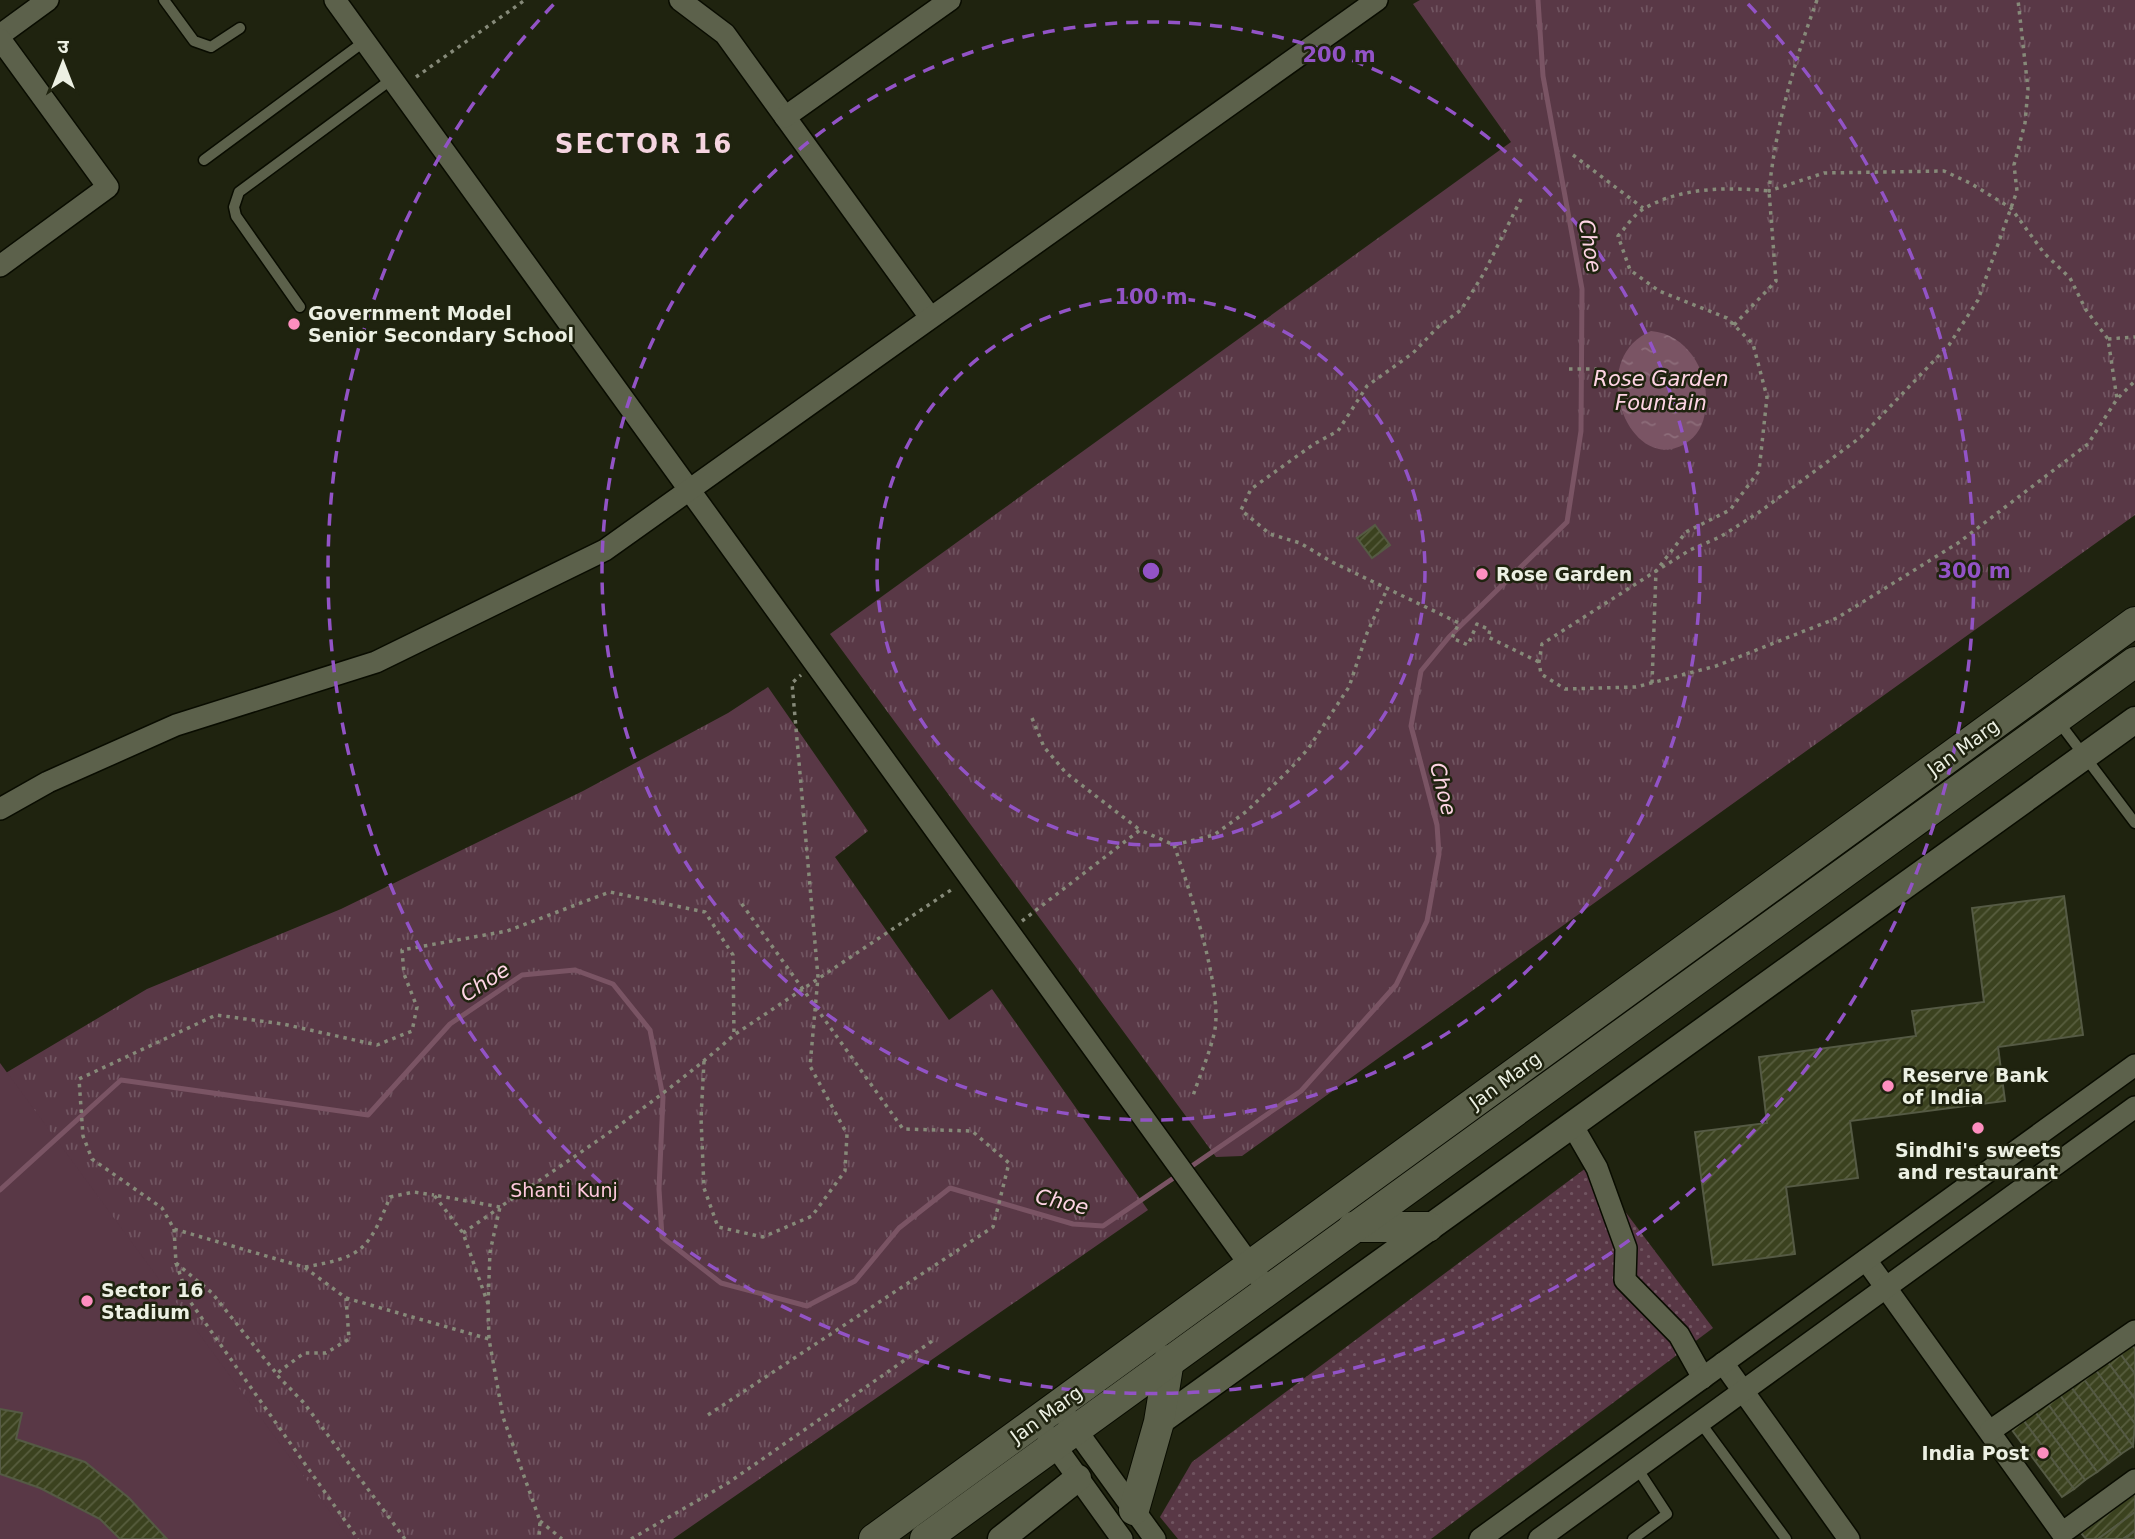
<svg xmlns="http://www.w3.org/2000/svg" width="2135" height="1539" font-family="'DejaVu Sans','Noto Sans Devanagari',sans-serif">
	<defs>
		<pattern id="grass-dots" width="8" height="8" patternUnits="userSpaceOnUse" patternTransform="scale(1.75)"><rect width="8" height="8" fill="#593846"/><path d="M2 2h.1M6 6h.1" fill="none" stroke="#715561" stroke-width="1.8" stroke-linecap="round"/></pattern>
		<pattern id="park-tufts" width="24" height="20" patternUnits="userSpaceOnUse" patternTransform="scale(1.75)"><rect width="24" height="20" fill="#593846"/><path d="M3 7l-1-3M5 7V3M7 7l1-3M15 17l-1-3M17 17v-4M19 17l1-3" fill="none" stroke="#715561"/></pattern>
		<pattern id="water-ripples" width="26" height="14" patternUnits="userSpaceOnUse" patternTransform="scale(1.75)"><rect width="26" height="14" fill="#7a5464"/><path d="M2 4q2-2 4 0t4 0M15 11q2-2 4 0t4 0" fill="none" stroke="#8d6d7a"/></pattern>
		<pattern id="building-hatch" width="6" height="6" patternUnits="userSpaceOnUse" patternTransform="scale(1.75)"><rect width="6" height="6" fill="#3b421f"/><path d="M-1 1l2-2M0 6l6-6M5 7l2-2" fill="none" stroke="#585e3f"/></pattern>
	</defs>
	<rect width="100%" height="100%" fill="#1f230f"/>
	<!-- grass -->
	<polygon fill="url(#grass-dots)" points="1590,1165 1713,1328 1431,1539 1178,1539 1160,1517 1192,1462"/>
	<!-- park -->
	<g fill="url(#park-tufts)">
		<polygon points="1420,0 2135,0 2135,515 1242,1156 1216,1157 830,634 1511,142 1413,4"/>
		<polygon points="768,687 868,831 835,857 949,1020 992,989 1148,1210 673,1539 338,1539 4,1074 147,989 341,909 583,791 728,713"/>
	</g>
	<!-- pitch -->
	<polygon fill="#593846" points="0,1063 350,1539 0,1539"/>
	<!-- water -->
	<path fill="url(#water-ripples)" d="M1651 331C1686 334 1708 369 1706 404 1705 419 1701 432 1689 441 1632 483 1582 360 1651 331Z"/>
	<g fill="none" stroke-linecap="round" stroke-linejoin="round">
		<!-- stream -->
		<g stroke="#7a5464" stroke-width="5">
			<polyline points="1186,1170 1301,1091 1396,985 1427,921 1439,854 1437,825 1411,726 1421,671 1449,637 1567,522 1581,431 1582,289 1543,76 1538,0"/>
			<polyline points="0,1190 121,1080 368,1115 450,1024 522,975 575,970 613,984 650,1030 663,1097 659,1189 662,1237 721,1283 807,1306 855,1281 899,1228 950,1188 1073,1224 1103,1226 1178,1175"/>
		</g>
	</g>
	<!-- building -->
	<g fill="url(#building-hatch)" stroke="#555a44" stroke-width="2">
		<polygon points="1375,525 1390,545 1372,558 1357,538"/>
		<polygon points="2064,896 2083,1035 1998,1047 2005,1101 1850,1121 1858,1178 1786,1187 1795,1254 1713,1265 1695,1132 1767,1123 1759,1057 1916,1036 1912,1011 1984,1002 1972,908"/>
		<polygon points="2128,1339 2135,1349 2135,1374 2116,1348"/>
		<polygon points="2116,1348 2135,1374 2135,1399 2104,1357"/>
		<polygon points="2104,1357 2135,1399 2135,1424 2092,1365"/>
		<polygon points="2092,1365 2135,1424 2133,1446 2080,1374"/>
		<polygon points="2080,1374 2133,1446 2121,1454 2068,1383"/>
		<polygon points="2068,1383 2121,1454 2109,1463 2057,1391"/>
		<polygon points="2057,1391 2109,1463 2097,1472 2045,1400"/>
		<polygon points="2045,1400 2097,1472 2085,1480 2033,1409"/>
		<polygon points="0,1409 22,1413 16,1439 85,1462 129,1498 167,1539 120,1539 100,1519 40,1488 0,1474"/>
		<polygon points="2033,1409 2085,1480 2074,1489 2021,1417"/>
		<polygon points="2021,1417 2074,1489 2062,1497 2009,1426"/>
		<polygon points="2135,1493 2135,1512 2098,1539 2086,1539 2081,1533"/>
		<polygon points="2135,1512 2135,1531 2123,1539 2098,1539"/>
		<polygon points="2135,1531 2135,1539 2123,1539"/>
	</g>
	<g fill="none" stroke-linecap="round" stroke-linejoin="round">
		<defs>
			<g id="service">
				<polyline points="164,0 194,41 211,47 240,28"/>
				<polyline points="204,160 365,41"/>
				<polyline points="300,307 236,216 234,207 239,192 392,79"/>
				<polyline points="2058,721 2135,823"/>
				<polyline points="1700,1422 1786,1539"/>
				<polyline points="1633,1539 1667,1514 1637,1468"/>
			</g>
			<g id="minor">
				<polyline points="335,0 1258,1276"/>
				<polyline points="680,0 725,34 930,317"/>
				<polyline points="0,35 48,0"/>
				<polyline points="0,39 108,187 0,266"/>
				<polyline points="785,117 950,0"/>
				<polyline points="0,809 48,782 176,725 376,662 605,550 1377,0"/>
				<polyline points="1571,1123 1597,1168 1626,1248 1625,1280 1679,1335 1703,1378"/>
				<polyline points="1866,1260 2062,1533 2135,1480"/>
				<polyline points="1723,1363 1849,1539"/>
				<polyline points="1058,1405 1155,1539"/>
				<polyline points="1990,1431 2135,1331"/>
				<polyline points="1048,1436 1122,1539"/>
				<polyline points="1480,1539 2135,1065"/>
				<polyline points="1539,1539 2135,1107"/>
			</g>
			<g id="tertiary">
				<polyline points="1159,1422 2135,720"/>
				<polyline points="1001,1539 1078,1478"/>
			</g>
			<g id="secondary">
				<polyline points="1353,1227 1428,1227"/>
				<polyline points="1134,1510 1159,1422 1169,1360"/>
				<polyline points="874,1539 2135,622"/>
				<polyline points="925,1539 2135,662"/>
			</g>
		</defs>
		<!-- service casing -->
		<use href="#service" stroke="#090c00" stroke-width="13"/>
		<!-- minor casing -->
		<use href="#minor" stroke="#090c00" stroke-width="24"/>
		<!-- tertiary casing -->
		<use href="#tertiary" stroke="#090c00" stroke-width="29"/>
		<!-- secondary casing -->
		<use href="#secondary" stroke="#090c00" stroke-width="32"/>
		<!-- path -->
		<g stroke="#868a79" stroke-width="3.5" stroke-dasharray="3.5 5" stroke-linecap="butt">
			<path d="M1817 0C1794 63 1776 124 1769 191L1824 173 1944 171 1970 183 2011 208 2044 253 2070 278 2086 310 2108 339 2117 399"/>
			<polyline points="416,77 525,0"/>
			<polyline points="1573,155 1643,208"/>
			<polyline points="1521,199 1484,273 1461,310 1439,326 1413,353 1367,386 1338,431 1314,444 1251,489 1241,510 1270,534 1300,543 1332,562 1459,623 1452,638 1468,645 1477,624 1490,630 1488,637 1539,662"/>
			<path d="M1734 325 1776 281 1769 191C1728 187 1682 187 1645 208 1635 213 1626 227 1618 236L1630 270 1659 291 1727 318 1753 344 1767 397 1759 471 1730 510 1686 532 1656 571 1542 644 1539 662 1541 674 1565 689 1636 687 1716 666 1837 618 1958 543 2088 444 2117 399 2135 381"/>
			<polyline points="2108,339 2135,337"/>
			<polyline points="1569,369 1597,369"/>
			<polyline points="1652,683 1656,571 1690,550 1720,537 1758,513 1861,437 1949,345 1978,300 2017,191 2014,165 2025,123 2028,89 2018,0"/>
			<polyline points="1032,718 1044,747 1066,773 1140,830"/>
			<path d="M1174 845C1189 888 1222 987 1215 1029 1211 1051 1200 1074 1193 1096"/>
			<polyline points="1022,921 1140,830 1174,845 1214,835 1247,811 1291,768 1308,749 1349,687 1367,633 1388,587"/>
			<polyline points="704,1061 701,1118 704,1188 718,1227 763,1237 812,1216 845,1171 847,1134 810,1066 818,977 792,683 801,675"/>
			<polyline points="500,1207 434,1195 463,1233 488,1304 489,1339 503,1417 540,1521 539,1539"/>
			<polyline points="174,1229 176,1263 212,1293 276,1373"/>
			<polyline points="463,1233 499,1208"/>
			<polyline points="176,1263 189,1300 358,1539"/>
			<path d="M305 1267C362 1257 368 1251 390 1197L414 1192 434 1195"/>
			<polyline points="346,1298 489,1339"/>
			<path d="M488 1304 490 1252 500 1207C580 1153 662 1099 734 1035L954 888"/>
			<polyline points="708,1415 993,1227 1009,1163 972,1131 903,1129 739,900"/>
			<polyline points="540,1521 562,1539"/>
			<polyline points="405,1539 304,1403 276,1374 304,1353 326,1353 349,1339 346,1298 304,1267 174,1229 162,1208 92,1159 83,1136 79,1079 216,1015 283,1024 377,1045 412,1031 417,1007 404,974 402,950 507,931 610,892 705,912 733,955 734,1035"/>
			<polyline points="631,1539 728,1483 935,1339"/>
		</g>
		<!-- service -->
		<use href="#service" stroke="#5c614b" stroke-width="10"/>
		<!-- minor -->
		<use href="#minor" stroke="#5c614b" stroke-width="21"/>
		<!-- tertiary -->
		<use href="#tertiary" stroke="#5c614b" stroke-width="26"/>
		<!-- secondary -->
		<use href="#secondary" stroke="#5c614b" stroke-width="30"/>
	</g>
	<!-- distance rings -->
	<g fill="none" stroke="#9253c6" stroke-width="3.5" stroke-dasharray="12 9">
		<circle cx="1151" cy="571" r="274"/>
		<circle cx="1151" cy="571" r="549"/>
		<path d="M1748 4A823 823 0 1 1 554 4"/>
	</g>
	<!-- markers -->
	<g fill="#fd8ebf" stroke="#1f230f" stroke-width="2.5">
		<circle cx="294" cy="324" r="7"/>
		<circle cx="1482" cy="574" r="7"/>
		<circle cx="1888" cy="1086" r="7"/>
		<circle cx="1978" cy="1128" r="7"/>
		<circle cx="87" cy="1301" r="7"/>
		<circle cx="2043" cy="1453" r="7"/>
	</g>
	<g text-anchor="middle" stroke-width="5" stroke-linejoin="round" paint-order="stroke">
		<!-- poi labels -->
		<g font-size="19" font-weight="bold" fill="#ecf0e3" stroke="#1f230f" text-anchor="start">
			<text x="308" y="320">Government Model<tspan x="308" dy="22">Senior Secondary School</tspan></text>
			<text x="1496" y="581">Rose Garden</text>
			<text x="1902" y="1082">Reserve Bank<tspan x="1902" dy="22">of India</tspan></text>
			<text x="1978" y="1157" text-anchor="middle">Sindhi's sweets<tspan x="1978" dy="22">and restaurant</tspan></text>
			<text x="101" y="1297">Sector 16<tspan x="101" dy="22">Stadium</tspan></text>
			<text x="2029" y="1460" text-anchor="end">India Post</text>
		</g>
		<!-- street labels -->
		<g font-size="19" fill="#ecf0e3" stroke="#1f230f">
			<text transform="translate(1963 747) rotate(-36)" y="7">Jan Marg</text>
			<text transform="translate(1505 1080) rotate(-36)" y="7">Jan Marg</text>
			<text transform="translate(1046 1414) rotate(-36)" y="7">Jan Marg</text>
		</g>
		<!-- park labels -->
		<g font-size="19" fill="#fec8dd" stroke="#1f230f">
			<text x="564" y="1197">Shanti Kunj</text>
		</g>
		<!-- water labels -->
		<g font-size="21" font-style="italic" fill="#fed4e4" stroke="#1f230f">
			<text transform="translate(1590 246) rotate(80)" y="7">Choe</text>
			<text x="1661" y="386">Rose Garden<tspan x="1661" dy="24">Fountain</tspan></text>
			<text transform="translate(1443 789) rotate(76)" y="7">Choe</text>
			<text transform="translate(485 982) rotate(-33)" y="7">Choe</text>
			<text transform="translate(1062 1202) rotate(13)" y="7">Choe</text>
		</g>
		<!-- district labels -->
		<g font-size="26" font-weight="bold" letter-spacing="2" fill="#f5d4e0" stroke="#1f230f">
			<text x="644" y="153">SECTOR 16</text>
		</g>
	</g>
	<circle cx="1151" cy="571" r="10" fill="#9253c6" stroke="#1f230f" stroke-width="3.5"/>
	<g font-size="21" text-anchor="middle" font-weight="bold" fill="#9253c6" stroke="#1f230f" stroke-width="5" stroke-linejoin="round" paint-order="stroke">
		<text x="1339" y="62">200 m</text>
		<text x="1151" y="304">100 m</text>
		<text x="1974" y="578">300 m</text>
	</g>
	<!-- north arrow -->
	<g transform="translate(63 63)" stroke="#1f230f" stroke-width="5" paint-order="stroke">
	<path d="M0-5L12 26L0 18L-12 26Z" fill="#ecf0e3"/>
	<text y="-10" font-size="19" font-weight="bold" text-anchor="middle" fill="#ecf0e3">उ</text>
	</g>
</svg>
